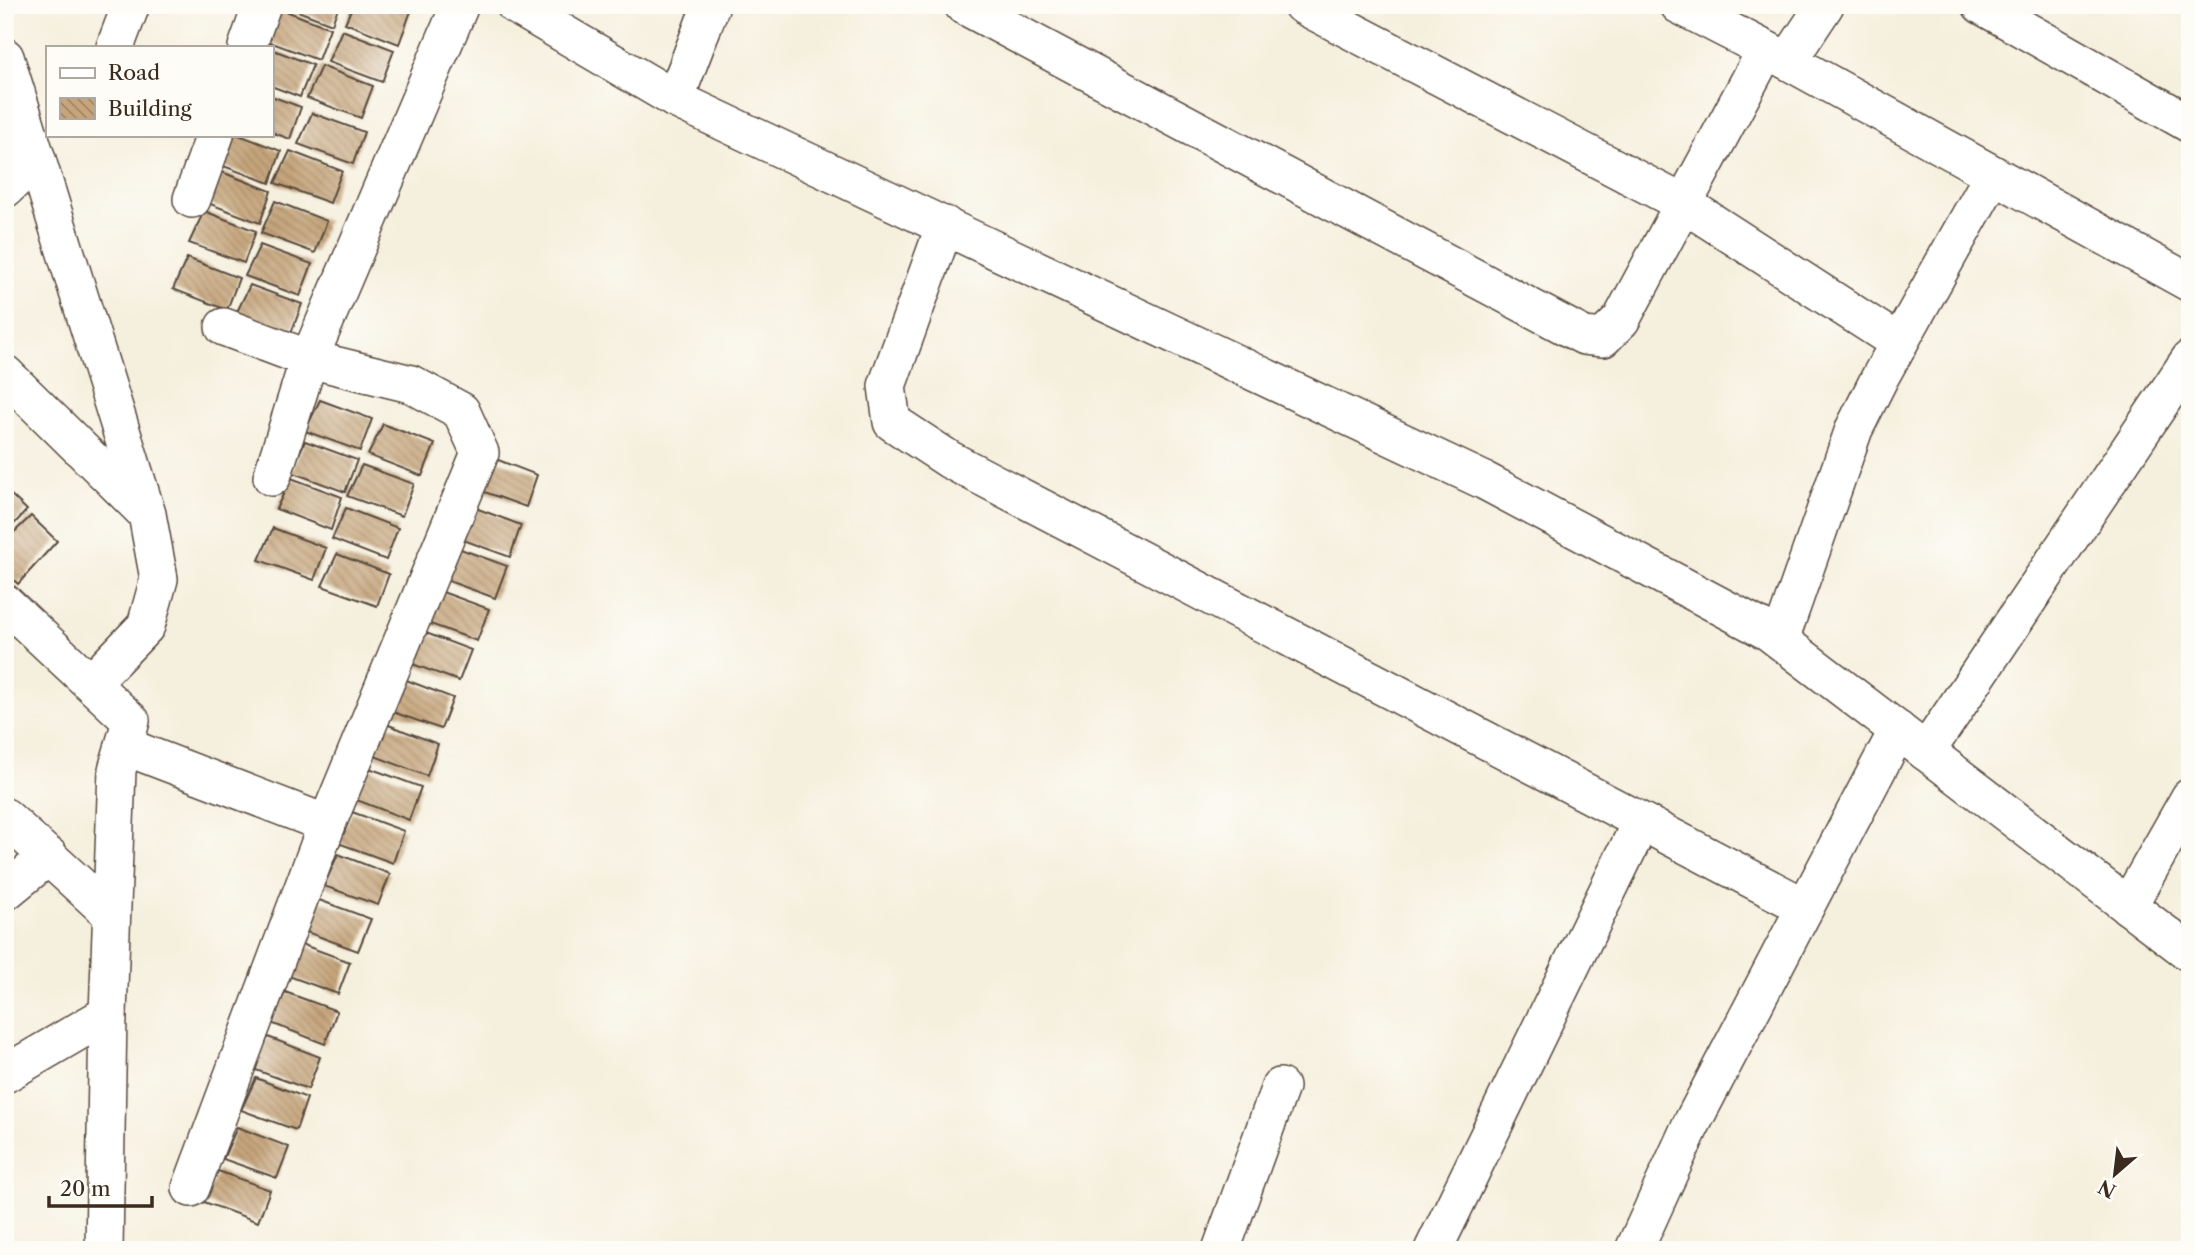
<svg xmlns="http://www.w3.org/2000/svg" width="2195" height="1255" font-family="'Libre Caslon Text',serif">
	<defs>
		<pattern id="building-back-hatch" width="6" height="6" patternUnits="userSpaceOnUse" patternTransform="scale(1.75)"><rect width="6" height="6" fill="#c6a57c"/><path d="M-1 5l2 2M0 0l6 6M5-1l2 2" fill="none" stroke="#a28765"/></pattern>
	</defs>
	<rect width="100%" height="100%" fill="#fdfcf7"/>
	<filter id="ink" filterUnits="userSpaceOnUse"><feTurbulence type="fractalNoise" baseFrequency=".0143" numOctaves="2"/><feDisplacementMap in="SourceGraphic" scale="14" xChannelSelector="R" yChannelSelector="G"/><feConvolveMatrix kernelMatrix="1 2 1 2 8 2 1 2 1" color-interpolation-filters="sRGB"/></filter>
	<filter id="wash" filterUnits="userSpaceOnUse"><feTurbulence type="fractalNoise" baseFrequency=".00686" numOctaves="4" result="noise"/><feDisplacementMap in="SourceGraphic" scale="28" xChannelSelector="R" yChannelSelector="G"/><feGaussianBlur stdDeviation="1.57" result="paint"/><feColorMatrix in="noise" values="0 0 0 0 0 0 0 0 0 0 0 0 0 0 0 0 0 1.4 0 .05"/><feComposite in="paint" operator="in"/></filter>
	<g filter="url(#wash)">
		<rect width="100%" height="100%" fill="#f5efdd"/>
		<g id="blocks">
			<!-- building -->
			<g fill="url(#building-back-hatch)">
				<polygon points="282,5 339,5 332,24"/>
				<polygon points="353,5 394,5 411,11 399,44 345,23"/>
				<polygon points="278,8 330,28 318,60 264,40"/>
				<polygon points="342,30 394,50 382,82 328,62"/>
				<polygon points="271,49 313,65 300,97 271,86"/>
				<polygon points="321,66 373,86 361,118 307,98"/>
				<polygon points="271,96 301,107 290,139 271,132"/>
				<polygon points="312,113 364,132 353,164 298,144"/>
				<polygon points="228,135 239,135 281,151 270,183 215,163"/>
				<polygon points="290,151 342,171 330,203 275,183"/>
				<polygon points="219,171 271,191 260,223 205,202"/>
				<polygon points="275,201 327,221 315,253 261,233"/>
				<polygon points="204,211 256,231 244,263 189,243"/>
				<polygon points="260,245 312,264 300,296 245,276"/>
				<polygon points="187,258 239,278 227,310 173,289"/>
				<polygon points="250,285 302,304 290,336 235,316"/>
				<polygon points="320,400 372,419 360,451 305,431"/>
				<polygon points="383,424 435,444 422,476 368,455"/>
				<polygon points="305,441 357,460 345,492 291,472"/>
				<polygon points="485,455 537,475 526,507 471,487"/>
				<polygon points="362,465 414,484 402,516 347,496"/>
				<polygon points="291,478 342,497 331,530 276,509"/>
				<polygon points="5,489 27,510 5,534"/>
				<polygon points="470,506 521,525 510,557 455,537"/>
				<polygon points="346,508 398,528 386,560 332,539"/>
				<polygon points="31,516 57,541 18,584 5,572 5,541"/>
				<polygon points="273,528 326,548 314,580 259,560"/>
				<polygon points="455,547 507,566 495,598 440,578"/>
				<polygon points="337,554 389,574 377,606 322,586"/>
				<polygon points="437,590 489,609 477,641 422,621"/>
				<polygon points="418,630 471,650 459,681 404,661"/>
				<polygon points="401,678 453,698 441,729 387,710"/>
				<polygon points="386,724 438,744 427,776 372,755"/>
				<polygon points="369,768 421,787 409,820 354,799"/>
				<polygon points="352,812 404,831 393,863 338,843"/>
				<polygon points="338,854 390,874 378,905 324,886"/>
				<polygon points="319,900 371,919 358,951 304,931"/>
				<polygon points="298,943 350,962 338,994 283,974"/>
				<polygon points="285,992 337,1011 325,1044 271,1023"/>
				<polygon points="268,1037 320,1057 308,1089 253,1069"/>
				<polygon points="256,1078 307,1098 296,1130 241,1110"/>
				<polygon points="237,1127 289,1147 277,1178 223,1159"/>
				<polygon points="218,1171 270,1190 258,1222 204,1202"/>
			</g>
		</g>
	</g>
	<g filter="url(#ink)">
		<use href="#blocks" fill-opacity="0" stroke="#57483b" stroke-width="2"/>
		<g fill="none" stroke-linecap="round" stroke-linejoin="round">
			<defs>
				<g id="street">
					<polyline points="515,5 675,99 1485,481 1769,632 2190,953"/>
					<polyline points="963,5 1584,336 1603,338 1621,320 1766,50"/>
					<polyline points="1302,5 1684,204 1899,343"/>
					<polyline points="1679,5 1788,61 2190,283"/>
					<polyline points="1981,5 2190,124"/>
					<polyline points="115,47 131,5"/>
					<polyline points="247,47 262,5"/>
					<polyline points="5,57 147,514 159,579 146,626 91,683"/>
					<polyline points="1788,61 1825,5"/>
					<polyline points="675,99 711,5"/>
					<polyline points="5,189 37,159"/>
					<polyline points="192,199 215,135"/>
					<polyline points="945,225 887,386 892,422 950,460 1805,907"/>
					<polyline points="5,374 144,511"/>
					<polyline points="272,477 309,359 460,5"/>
					<polyline points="5,603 131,721 117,770 108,1014 104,1250"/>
					<polyline points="1780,640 1854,429 1880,377 1993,175"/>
					<polyline points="124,746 327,824"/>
					<polyline points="1926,752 2190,359"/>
					<polyline points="5,817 111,914"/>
					<polyline points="5,892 49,856"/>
					<polyline points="2128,906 2190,797"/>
					<polyline points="5,1074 108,1014"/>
					<polyline points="191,1188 327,824 480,453 461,411 411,384 309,359 224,327"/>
					<polyline points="1221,1250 1280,1087"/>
					<polyline points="1433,1250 1641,822"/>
					<polyline points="1634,1250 1690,1127 1898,730"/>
				</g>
			</defs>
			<!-- street casing -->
			<use href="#street" stroke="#57483b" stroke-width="40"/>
			<!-- street -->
			<use href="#street" stroke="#fff" stroke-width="37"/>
		</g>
	</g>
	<!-- margin -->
	<rect width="2195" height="1255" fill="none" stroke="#fdfcf7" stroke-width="28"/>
	<!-- legend -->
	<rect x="46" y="46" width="228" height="91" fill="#fdfcf7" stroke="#afa8a0" stroke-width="2"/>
	<rect x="60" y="68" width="35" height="10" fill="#ffffff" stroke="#afa8a0" stroke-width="2"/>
	<text x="108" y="80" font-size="21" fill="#3b2a1e">Road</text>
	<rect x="60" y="98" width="35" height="21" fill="url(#building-back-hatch)" stroke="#afa8a0" stroke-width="2"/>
	<text x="108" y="116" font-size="21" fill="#3b2a1e">Building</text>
	<!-- north arrow -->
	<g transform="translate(2115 1174) rotate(208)" stroke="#fdfcf7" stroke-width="5" paint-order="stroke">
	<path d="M0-5L12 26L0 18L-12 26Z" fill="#3b2a1e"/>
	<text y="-10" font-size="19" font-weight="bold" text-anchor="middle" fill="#3b2a1e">N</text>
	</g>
	<!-- scale -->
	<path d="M49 1196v10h103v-10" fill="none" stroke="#3b2a1e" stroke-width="3.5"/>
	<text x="60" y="1196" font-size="21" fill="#3b2a1e" stroke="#fdfcf7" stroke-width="5" paint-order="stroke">20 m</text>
</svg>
